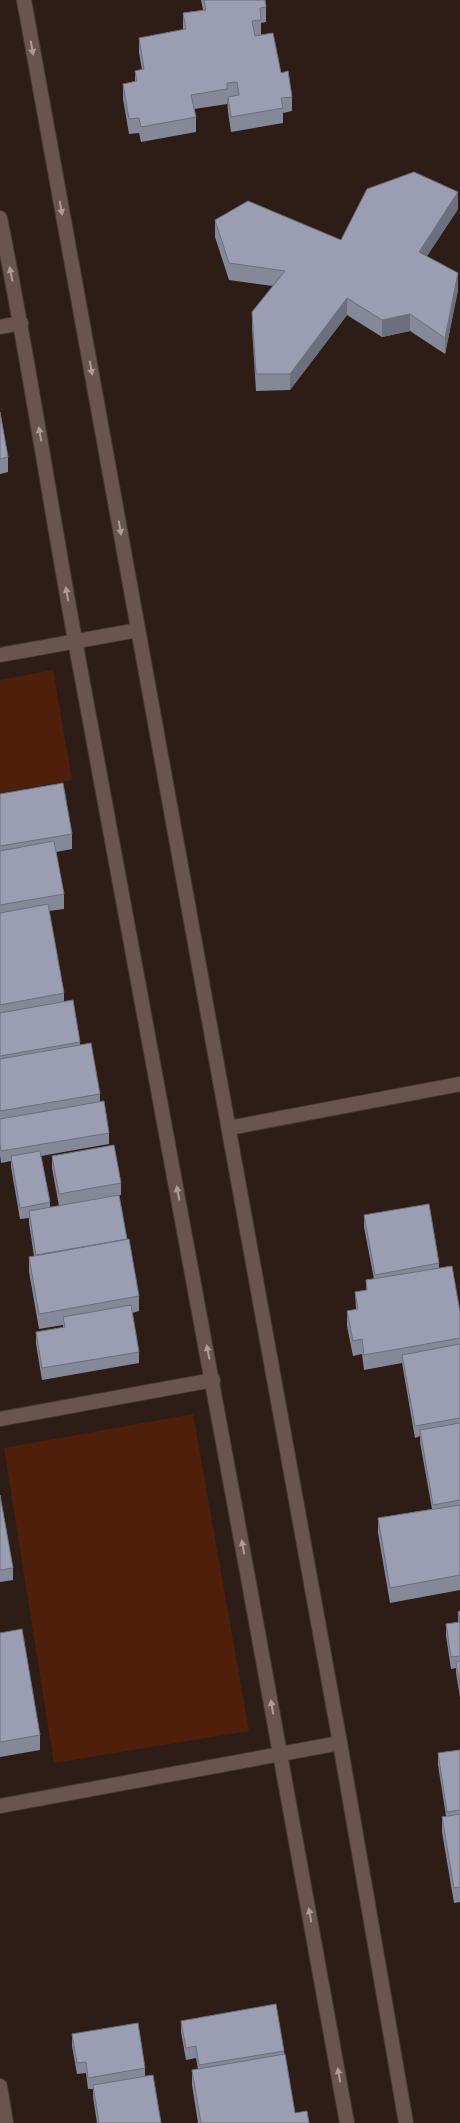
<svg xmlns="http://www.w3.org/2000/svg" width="460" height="2123" font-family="Barlow,sans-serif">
	<rect width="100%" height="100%" fill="#2e1d17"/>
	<!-- green -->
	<g fill="#501f0b">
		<polygon points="53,670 72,780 0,793 0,680"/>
		<polygon points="193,1414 249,1731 54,1763 4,1448"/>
	</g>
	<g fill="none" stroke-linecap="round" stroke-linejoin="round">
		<defs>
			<g id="minor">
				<polyline points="0,327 21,323"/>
				<polyline points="0,655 138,630"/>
				<polyline points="229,1128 460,1084"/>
				<polyline points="0,1419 213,1380"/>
				<polyline points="0,1806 340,1743"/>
				<polyline points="0,2086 6,2123"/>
			</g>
			<g id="tertiary">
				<polyline points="24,0 340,1743 406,2123"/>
				<path d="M0 218C31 371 53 525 82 678 172 1160 260 1641 347 2123"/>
			</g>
		</defs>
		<!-- minor casing -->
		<use href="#minor" stroke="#463935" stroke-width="16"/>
		<!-- tertiary casing -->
		<use href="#tertiary" stroke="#463935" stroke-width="16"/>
		<!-- minor -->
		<use href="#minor" stroke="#6a554e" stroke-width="14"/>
		<!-- tertiary -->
		<use href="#tertiary" stroke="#6a554e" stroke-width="14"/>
	</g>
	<!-- wall -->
	<g fill="#858899">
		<polygon points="201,0 265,0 266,7 266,22 261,23 261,35 255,36 281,73 292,97 292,111 283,113 283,123 231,132 228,112 227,98 227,104 194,109 196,117 196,132 141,142 139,133 129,134 123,99 123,84 135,82 135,71 142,70 139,53 139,38 183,30 183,13 203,10"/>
		<polygon points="458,209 427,256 458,290 445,354 410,331 382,337 347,315 290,390 256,391 252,329 252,312 273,286 229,280 215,237 215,220 341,240"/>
		<polygon points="0,412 8,457 8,472 0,474"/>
		<polygon points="0,794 72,834 72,849 56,852 64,894 64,909 49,911 64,993 64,1002 80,1042 80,1045 100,1094 100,1101 109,1133 109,1144 41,1156 50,1202 50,1207 59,1206 52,1168 52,1156 121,1183 121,1195 119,1195 127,1239 139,1296 139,1311 132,1313 139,1352 139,1363 42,1380 36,1344 36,1332 63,1328 63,1325 39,1329 29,1272 29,1257 34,1256 29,1223 29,1218 20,1219 11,1167 11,1161 1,1163 0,1155"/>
		<polygon points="364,1215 439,1263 439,1268 460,1312 460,1590 390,1603 378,1533 378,1518 432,1509 420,1442 420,1436 415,1438 402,1363 364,1370 362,1354 353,1356 347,1326 347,1311 356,1309 355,1292 366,1290 366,1280 374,1279 364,1227"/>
		<polygon points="0,1495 13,1568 13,1580 0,1582"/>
		<polygon points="460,1611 460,1697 456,1673 456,1668 451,1669 446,1636 446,1624 458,1622 458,1612"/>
		<polygon points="0,1633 40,1735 40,1750 0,1757"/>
		<polygon points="460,1750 460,1902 454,1903 442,1832 442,1817 446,1816 438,1765 438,1753"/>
		<polygon points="181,2021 284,2051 295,2113 309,2123 198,2123 192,2085 192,2070 198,2069 196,2058 186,2060 181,2032"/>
		<polygon points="72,2034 145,2068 145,2076 161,2123 97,2123 93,2097 93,2089 88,2089 86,2073 77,2074 72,2046"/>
	</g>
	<!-- shaded-wall -->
	<g fill="#6c6f7d">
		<polygon points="458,192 458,209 419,268 419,252"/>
		<polygon points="458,273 458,290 445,354 445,338"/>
		<polygon points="347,298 347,315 290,390 290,374"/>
		<polygon points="410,314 410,331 382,337 382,320"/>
	</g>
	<!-- building -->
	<g fill="#9b9eb2" stroke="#6c6f7d">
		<polygon points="204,0 265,0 266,7 260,8 261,20 252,21 255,36 273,33 281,73 288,71 292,97 281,98 283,108 231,117 228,97 239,95 237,82 227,83 227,89 191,95 196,117 141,127 139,118 129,119 123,84 137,81 135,71 144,69 139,38 186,29 183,13 206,10"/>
		<polygon points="414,172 458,192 419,252 458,273 445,338 410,314 382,320 347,298 290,374 256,374 252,312 285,271 229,263 215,220 248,201 341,240 367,189"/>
		<polygon points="0,412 8,457 0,459"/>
		<polygon points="63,783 72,834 0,846 0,794"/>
		<polygon points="54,841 64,894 0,905 0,851"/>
		<polygon points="48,904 64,993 0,1005 0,913"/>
		<polygon points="73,1000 80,1042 0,1056 0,1013"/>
		<polygon points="91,1043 100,1094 0,1111 0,1059"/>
		<polygon points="104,1101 109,1133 1,1151 0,1144 0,1119"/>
		<polygon points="114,1145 121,1183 59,1194 52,1156"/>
		<polygon points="40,1151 50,1202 20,1208 11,1156"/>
		<polygon points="119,1195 127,1239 36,1255 29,1211"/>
		<polygon points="429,1204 439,1263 375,1275 364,1215"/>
		<polygon points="129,1239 139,1296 39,1314 29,1257"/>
		<polygon points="452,1266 460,1312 460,1338 364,1355 362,1339 353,1341 347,1311 358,1309 355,1292 367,1290 366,1280"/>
		<polygon points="131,1305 139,1352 42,1368 36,1332 65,1327 63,1317"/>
		<polygon points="460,1344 460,1418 415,1426 402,1355"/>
		<polygon points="460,1423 460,1500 433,1505 420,1430"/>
		<polygon points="0,1495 13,1568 0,1570"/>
		<polygon points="460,1505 460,1575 390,1588 378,1518"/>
		<polygon points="460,1611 460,1656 451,1657 446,1624 460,1622 458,1612"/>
		<polygon points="22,1629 40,1735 0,1742 0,1633"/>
		<polygon points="460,1661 460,1686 456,1662"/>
		<polygon points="460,1750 460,1810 447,1812 438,1753"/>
		<polygon points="460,1814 460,1887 454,1888 442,1817"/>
		<polygon points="276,2004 284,2051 199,2065 196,2046 186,2048 181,2021"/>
		<polygon points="138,2023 145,2068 88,2078 86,2062 77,2063 72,2034"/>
		<polygon points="285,2054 295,2113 307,2111 309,2123 201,2123 192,2070"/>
		<polygon points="153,2075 161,2123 99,2123 93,2085"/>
	</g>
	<!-- one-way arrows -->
	<defs><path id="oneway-solid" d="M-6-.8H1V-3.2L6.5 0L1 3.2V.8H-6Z" transform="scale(1.25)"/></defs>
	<g fill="#ad9c97">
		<use href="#oneway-solid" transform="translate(32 48) rotate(80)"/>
		<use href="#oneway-solid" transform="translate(61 208) rotate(80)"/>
		<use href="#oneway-solid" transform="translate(11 274) rotate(-101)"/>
		<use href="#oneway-solid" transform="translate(91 368) rotate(80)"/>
		<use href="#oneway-solid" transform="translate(40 434) rotate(-100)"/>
		<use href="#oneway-solid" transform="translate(120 528) rotate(80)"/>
		<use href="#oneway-solid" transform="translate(67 594) rotate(-100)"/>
		<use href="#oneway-solid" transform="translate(178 1193) rotate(-101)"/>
		<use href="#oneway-solid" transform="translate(208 1352) rotate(-101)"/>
		<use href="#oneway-solid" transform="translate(243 1547) rotate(-100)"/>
		<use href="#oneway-solid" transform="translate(272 1707) rotate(-100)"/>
		<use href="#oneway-solid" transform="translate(310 1915) rotate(-100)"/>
		<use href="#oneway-solid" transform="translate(339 2075) rotate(-100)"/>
	</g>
</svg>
